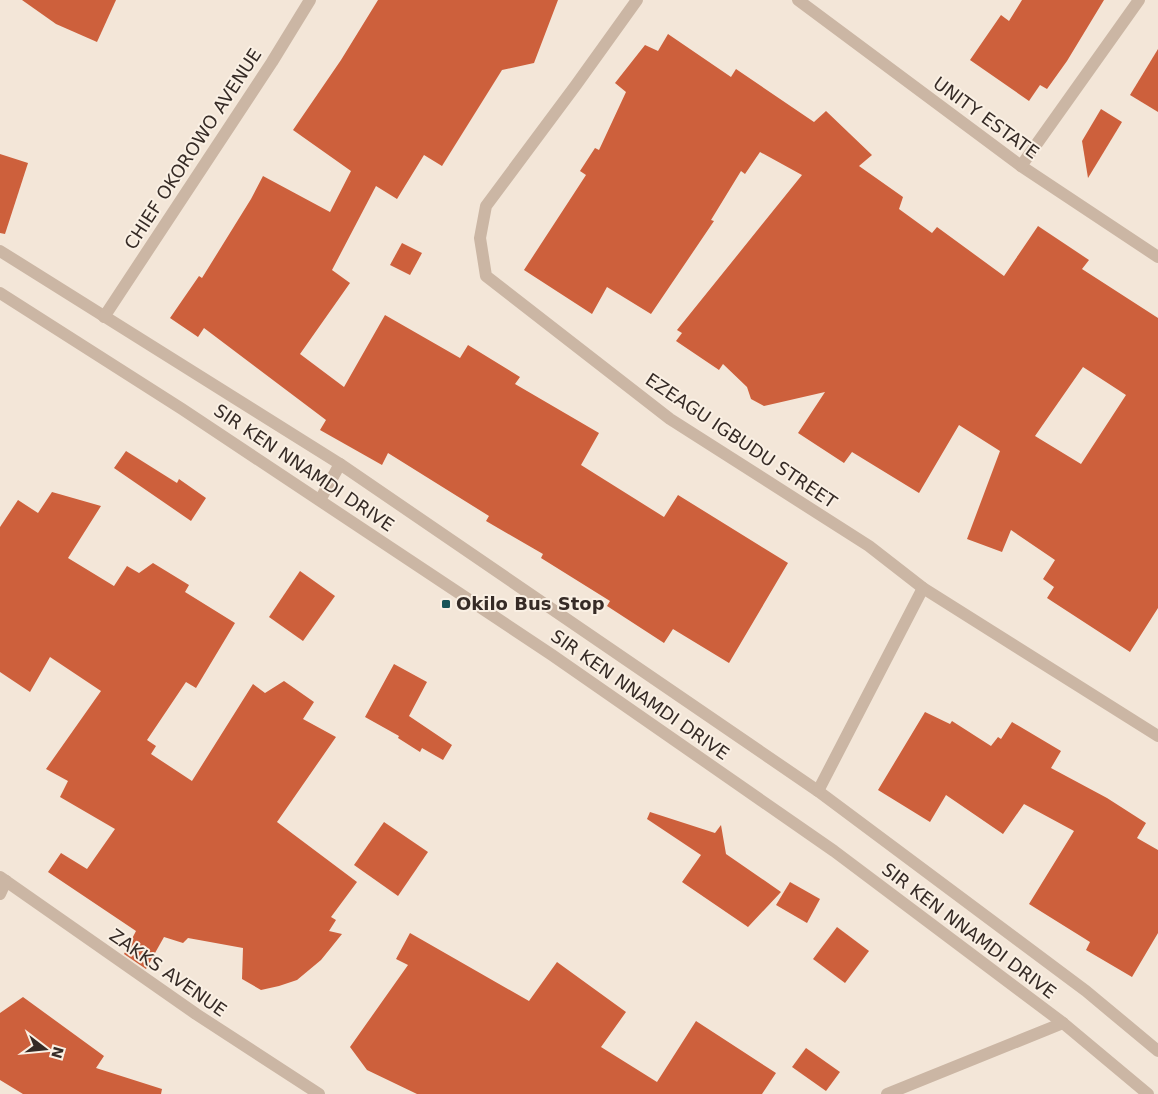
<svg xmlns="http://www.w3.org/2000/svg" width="1158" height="1094" font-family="'DejaVu Sans',sans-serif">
	<rect width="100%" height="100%" fill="#f3e6d8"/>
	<!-- building -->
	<g fill="#cd603c" fill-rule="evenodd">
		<polygon points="22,0 116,0 97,42 56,24"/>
		<polygon points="378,0 558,0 534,63 502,70 442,166 424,155 397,199 376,186 332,270 350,283 300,354 344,387 385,315 460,358 468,345 520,377 515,384 599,433 581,465 664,517 678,495 788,563 729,663 673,629 664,643 607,606 610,601 541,558 543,554 486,521 489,516 388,453 382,465 320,430 326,420 204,328 198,337 170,318 199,276 202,278 251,199 263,176 330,212 351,171 293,130 341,60"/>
		<polygon points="1022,0 1104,0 1067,61 1047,89 1040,85 1029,101 970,60 1001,15 1009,21"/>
		<path d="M668 34 731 77 736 69 814 122 826 111 872 155 859 166 903 197 899 209 932 233 937 227 1004 276 1038 226 1089 260 1082 269 1158 318V608L1130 652 1047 598 1054 587 1043 579 1055 560 1011 530 1002 552 967 539 1000 451 959 425 919 493 852 452 844 463 798 433 825 392 764 406 751 399 747 387 723 364 719 370 676 341 682 333 677 330 802 175 760 152 745 174 741 171 711 220 714 221 651 314 607 287 592 314 524 270 586 175 580 171 595 148 599 150 626 92 615 83 645 45 658 51ZM1083 367 1126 395 1081 464 1035 436Z"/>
		<polygon points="1158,49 1158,112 1130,95"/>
		<polygon points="1101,109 1122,122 1088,178 1082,141"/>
		<polygon points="0,154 28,163 5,234 0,233"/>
		<polygon points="402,243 422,253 410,275 390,265"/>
		<polygon points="126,451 177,483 179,479 206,498 191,521 114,468"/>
		<polygon points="52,492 101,506 68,558 114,586 127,566 139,573 153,563 189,585 185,592 235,623 196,688 186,682 147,740 156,746 151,754 192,781 253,684 265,693 284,681 314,702 303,719 336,737 277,822 357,882 331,917 336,920 329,931 342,934 321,960 297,980 279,986 261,990 242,979 243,948 188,938 183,943 164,937 146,969 124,954 136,931 48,872 61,853 87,869 115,829 60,797 68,781 46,769 101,691 50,657 30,692 0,672 0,527 18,500 38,513"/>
		<polygon points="300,571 335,596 303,641 269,617"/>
		<polygon points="394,664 427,682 409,716 452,745 443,760 422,748 420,752 398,738 399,736 365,717"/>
		<polygon points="925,712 950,724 952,721 991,746 998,737 1001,739 1012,722 1061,751 1051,768 1107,798 1146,823 1137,838 1158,850 1158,933 1132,977 1086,950 1090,942 1029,904 1074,831 1024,804 1003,834 946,795 930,822 878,790"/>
		<polygon points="650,812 715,833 721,825 726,854 781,892 748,927 682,882 701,855 647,819"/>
		<polygon points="384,822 428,852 398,896 354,865"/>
		<polygon points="790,882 820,899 807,923 776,905"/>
		<polygon points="837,927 869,951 845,983 813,959"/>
		<polygon points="410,933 529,1001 557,962 626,1012 601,1047 657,1082 696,1021 776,1073 762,1094 417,1094 367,1070 350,1047 408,965 396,959"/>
		<polygon points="23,997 104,1056 96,1068 162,1089 161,1094 23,1094 0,1080 0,1013"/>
		<polygon points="806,1048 840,1072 826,1091 792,1067"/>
	</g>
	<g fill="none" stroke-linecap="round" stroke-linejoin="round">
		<!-- street -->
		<g stroke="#cbb6a4" stroke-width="12">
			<polyline points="637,0 576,85 486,206 480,238 486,276 670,419 869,546 923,588 1158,736"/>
			<polyline points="798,0 1021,166 1158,257"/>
			<polyline points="1021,166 1139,0"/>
			<polyline points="0,251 340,464 818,791 1086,991 1158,1051"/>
			<polyline points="0,293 182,409 552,655 834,851 1063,1023 1148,1094"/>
			<polyline points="104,317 272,62 310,0"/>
			<polyline points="320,500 340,464"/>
			<polyline points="818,791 923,588"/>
			<polyline points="0,877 196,1014 319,1094"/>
			<polyline points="0,894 6,881"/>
			<polyline points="887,1094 1063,1023"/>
		</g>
	</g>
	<!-- markers -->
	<rect fill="#195559" stroke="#faf0e4" stroke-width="2" x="441" y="599" width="10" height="10" rx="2.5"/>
	<g text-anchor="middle" stroke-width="4" stroke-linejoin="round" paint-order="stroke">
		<!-- street labels -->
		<g font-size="18" fill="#362b26" stroke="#faf0e4">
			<text transform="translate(986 118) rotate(36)" y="6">UNITY ESTATE</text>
			<text transform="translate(193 149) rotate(-57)" y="6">CHIEF OKOROWO AVENUE</text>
			<text transform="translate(741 441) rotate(34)" y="6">EZEAGU IGBUDU STREET</text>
			<text transform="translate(304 468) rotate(34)" y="6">SIR KEN NNAMDI DRIVE</text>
			<text transform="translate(640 695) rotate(35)" y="6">SIR KEN NNAMDI DRIVE</text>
			<text transform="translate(969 931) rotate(37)" y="6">SIR KEN NNAMDI DRIVE</text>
			<text transform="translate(168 973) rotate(35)" y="6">ZAKKS AVENUE</text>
		</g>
		<!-- poi labels -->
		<g font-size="18" font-weight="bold" fill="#362b26" stroke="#faf0e4" text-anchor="start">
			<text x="456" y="610">Okilo Bus Stop</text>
		</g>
	</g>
	<!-- north arrow -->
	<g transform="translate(45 1049) rotate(106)" stroke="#faf0e4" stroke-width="4" paint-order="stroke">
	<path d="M0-4L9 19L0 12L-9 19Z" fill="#362b26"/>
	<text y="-8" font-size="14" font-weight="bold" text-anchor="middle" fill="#362b26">N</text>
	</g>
</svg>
